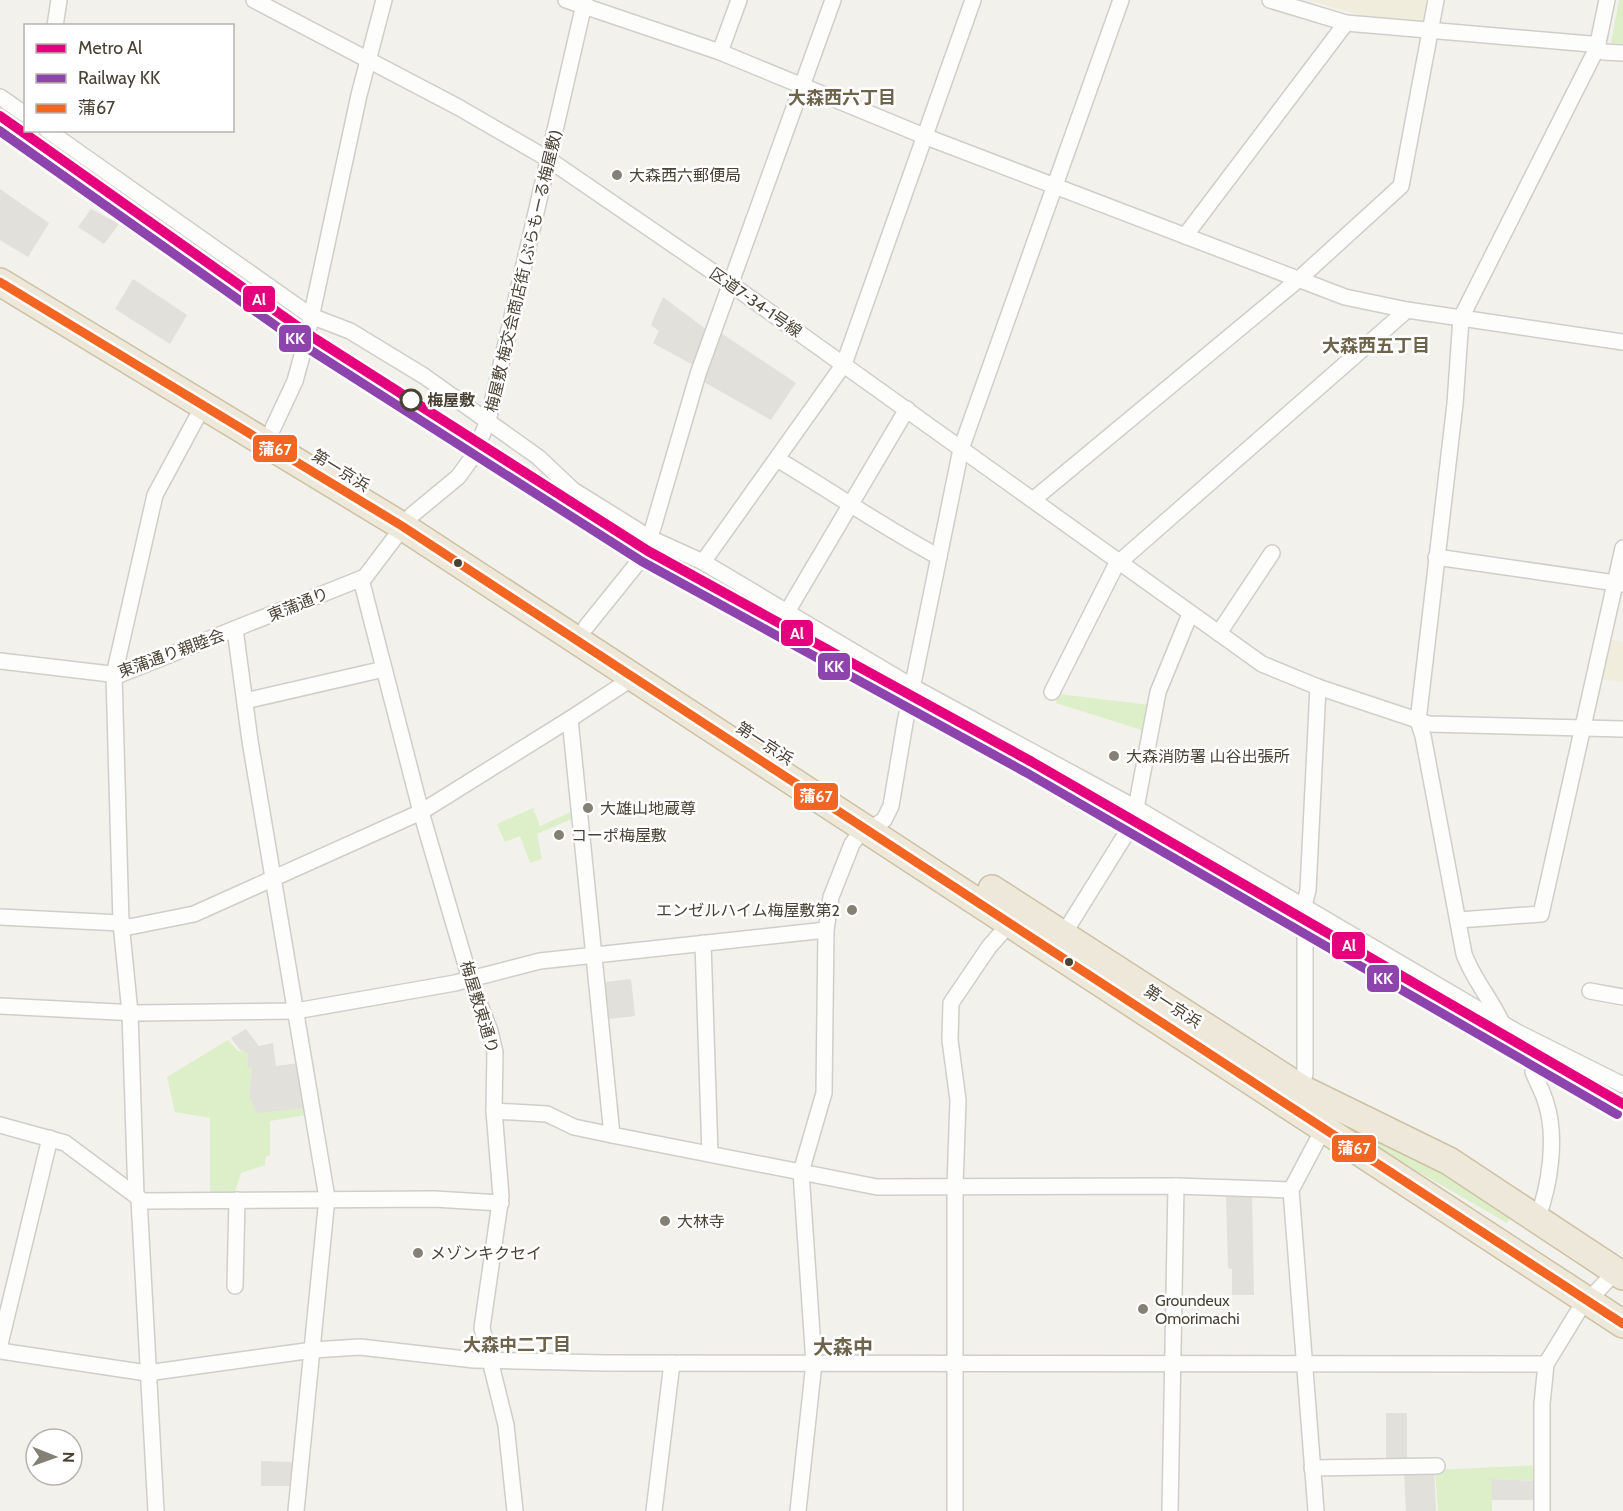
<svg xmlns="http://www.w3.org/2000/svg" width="1623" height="1511" font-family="Cabin,'Noto Sans JP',sans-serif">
	<rect width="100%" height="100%" fill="#f2f1ec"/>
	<!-- education -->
	<g fill="#f1eddd">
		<polygon points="1307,0 1430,0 1426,19 1419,24 1361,15"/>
		<polygon points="1606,639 1623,642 1623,682 1597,679"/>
	</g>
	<!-- green -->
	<g fill="#ddefc9">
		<polygon points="1619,0 1623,0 1623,44 1611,43"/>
		<polygon points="1059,694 1150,705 1145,731 1056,703"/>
		<polygon points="533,808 540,826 575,810 576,817 537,834 542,859 530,863 520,836 505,842 497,824"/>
		<polygon points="228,1040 238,1051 248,1052 247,1066 252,1068 249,1096 305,1108 306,1115 270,1121 270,1155 265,1157 265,1165 241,1173 234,1195 210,1194 210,1118 175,1112 167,1077"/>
		<polygon points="1355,1130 1449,1174 1476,1196 1510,1218 1507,1223 1353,1134"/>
		<polygon points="1542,1465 1542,1481 1492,1479 1492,1511 1438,1511 1435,1470"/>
	</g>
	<!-- parking -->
	<g fill="#e1e0da">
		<polygon points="0,189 49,223 28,257 0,240"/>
		<polygon points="91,209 119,224 104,244 78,227"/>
		<polygon points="133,279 187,315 170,344 115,309"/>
		<polygon points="663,297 707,330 693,365 653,343 659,331 651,325"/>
		<polygon points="721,333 796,383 771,420 704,382"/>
		<polygon points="631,979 635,1016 609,1019 605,982"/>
		<polygon points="246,1029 259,1046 273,1043 276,1066 298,1063 305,1108 257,1113 249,1096 252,1068 247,1067 248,1053 240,1050 231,1038"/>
		<polygon points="1252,1194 1254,1295 1232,1295 1232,1269 1228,1268 1226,1195"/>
		<rect x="1386" y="1413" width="21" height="47"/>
		<polygon points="261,1461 291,1462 294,1466 293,1486 261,1486"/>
		<polygon points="1434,1469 1436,1511 1406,1511 1404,1471"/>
		<polygon points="1491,1479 1536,1481 1535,1500 1492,1500"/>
	</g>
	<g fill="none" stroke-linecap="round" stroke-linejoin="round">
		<defs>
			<g id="street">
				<polyline points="254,0 458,107 548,159 732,285 1262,664 1318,687 1429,724 1623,729"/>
				<polyline points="566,0 720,52 924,136 1345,297 1407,310 1623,342"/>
				<polyline points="1270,0 1346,23 1590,44 1604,52 1623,53"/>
				<polyline points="55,26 59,0"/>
				<polyline points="720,52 739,0"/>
				<polyline points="0,97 26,115"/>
				<polyline points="47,130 311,316 350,331 424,376 538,457 573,490 650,538 703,562 913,687 1136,808 1517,1032 1623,1085"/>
				<polyline points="1185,236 1346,23"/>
				<polyline points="273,428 295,381 306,341 359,95 384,0"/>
				<path d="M777 459C831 491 883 527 939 557"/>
				<polyline points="1034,499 1299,279 1401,186 1436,0"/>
				<polyline points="650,538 698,374 833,0"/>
				<polyline points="1436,557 1623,584"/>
				<polyline points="703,562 844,364 973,0"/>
				<polyline points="361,579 421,812 470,979 490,1031 495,1052 494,1111 501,1196 482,1328 506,1425 515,1511"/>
				<polyline points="787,612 907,409"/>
				<polyline points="586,627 640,560"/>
				<polyline points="235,629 250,741 327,1198 296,1511"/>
				<polyline points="1219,633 1272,553"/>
				<polyline points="0,661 119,675 365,577 412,515 458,477 472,458 488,421 585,0"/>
				<polyline points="1052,692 1116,565 1407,310"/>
				<polyline points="245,701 384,669"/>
				<polyline points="570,719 612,1135"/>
				<polyline points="1136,808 1158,692 1190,614"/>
				<polyline points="1304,906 1308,890 1318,687"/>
				<polyline points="0,917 121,923 129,927 194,914 421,812 570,719 622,685 631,674"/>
				<polyline points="1459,920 1541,914 1623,548"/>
				<polyline points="1063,935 1124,837"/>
				<polyline points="703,943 710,1154"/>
				<polyline points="1590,991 1623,997"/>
				<polyline points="0,1006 137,1013 296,1011 455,983 540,961 826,930"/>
				<path d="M1502 1023C1491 999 1473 979 1464 954L1423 736 1418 721 1455 404 1461 318 1597 48 1607 0"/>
				<path d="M1533 1072C1537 1082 1543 1092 1546 1103 1557 1137 1550 1186 1537 1219"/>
				<polyline points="1302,1089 1305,1073 1305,935"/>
				<polyline points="494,1111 547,1114 574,1127 612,1135 877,1187 1176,1186 1291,1190"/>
				<polyline points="0,1125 65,1143 143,1201 434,1199 501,1203"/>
				<polyline points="136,1196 130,1013 121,923 114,675 155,495 203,406"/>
				<polyline points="139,1199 156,1511"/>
				<polyline points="235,1286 237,1200"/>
				<polyline points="0,1344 50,1138"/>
				<polyline points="0,1351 147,1373 313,1350 360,1347 474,1360 605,1363 1546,1364"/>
				<polyline points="1312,1468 1437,1466"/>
				<polyline points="654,1511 672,1363"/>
				<polyline points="798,1511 814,1363 801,1172 824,1093 826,930 831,897 852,844 857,837 884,820 891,806 905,723 961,449 1121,0"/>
				<polyline points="955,1511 955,1186 958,1100 950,1040 951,1003 989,947 1010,923"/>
				<polyline points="1170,1511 1176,1186"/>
				<polyline points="1316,1511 1291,1190 1327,1122"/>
				<polyline points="1542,1511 1542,1404 1546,1364 1579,1310 1620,1267"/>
			</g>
			<g id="highway">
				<polyline points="0,282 402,526 1623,1324"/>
				<polyline points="992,889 1302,1089 1449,1161 1623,1276"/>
			</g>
		</defs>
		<!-- street casing -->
		<use href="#street" stroke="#d0cec9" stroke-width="18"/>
		<!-- highway casing -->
		<use href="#highway" stroke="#cdc1a4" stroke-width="30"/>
		<!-- street -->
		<use href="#street" stroke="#fdfdfc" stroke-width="15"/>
		<!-- highway -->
		<use href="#highway" stroke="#ede8d9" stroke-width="27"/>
		<defs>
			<polyline id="bus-1" points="0,282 402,526 1623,1324"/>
		</defs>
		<!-- bus-1 casing -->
		<use href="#bus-1" stroke="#fff" stroke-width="14"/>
		<!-- bus-1 -->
		<use href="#bus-1" stroke="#f26522" stroke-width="9"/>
		<defs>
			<polyline id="rail-1" points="0,131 308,348 642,561 1026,772 1617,1114"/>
		</defs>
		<!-- rail-1 casing -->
		<use href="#rail-1" stroke="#fff" stroke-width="15"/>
		<!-- rail-1 -->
		<use href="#rail-1" stroke="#8e44ad" stroke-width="10"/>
		<defs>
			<polyline id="metro-1" points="0,116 314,338 648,551 1032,762 1623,1104"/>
		</defs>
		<!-- metro-1 casing -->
		<use href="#metro-1" stroke="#fff" stroke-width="15"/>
		<!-- metro-1 -->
		<use href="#metro-1" stroke="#e5007d" stroke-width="10"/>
	</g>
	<!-- markers -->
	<g fill="#858075" stroke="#fff" stroke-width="2">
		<circle cx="617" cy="175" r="6"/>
		<circle cx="1114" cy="756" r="6"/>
		<circle cx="588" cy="808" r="6"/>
		<circle cx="559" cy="835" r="6"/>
		<circle cx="852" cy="910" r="6"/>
		<circle cx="665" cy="1221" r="6"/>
		<circle cx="418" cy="1253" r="6"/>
		<circle cx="1143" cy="1309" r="6"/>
	</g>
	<circle fill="#fff" stroke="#4a4335" stroke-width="3" cx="411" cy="400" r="10"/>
	<g fill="#4a4335" stroke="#fff" stroke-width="2">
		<circle cx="458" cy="563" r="5"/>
		<circle cx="1069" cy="962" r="5"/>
	</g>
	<g text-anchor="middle" stroke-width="5" stroke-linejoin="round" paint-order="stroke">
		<!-- poi labels -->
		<g font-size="16" fill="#4a4335" stroke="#fff" text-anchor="start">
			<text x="629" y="181">大森西六郵便局</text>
			<text x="1126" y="762">大森消防署 山谷出張所</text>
			<text x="600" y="814">大雄山地蔵尊</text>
			<text x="571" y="841">コーポ梅屋敷</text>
			<text x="840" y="916" text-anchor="end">エンゼルハイム梅屋敷第2</text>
			<text x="677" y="1227">大林寺</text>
			<text x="430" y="1259">メゾンキクセイ</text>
			<text x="1155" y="1306">Groundeux<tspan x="1155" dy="18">Omorimachi</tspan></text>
		</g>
		<!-- street labels -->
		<g font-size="16" fill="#4a4335" stroke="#fff">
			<text transform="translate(523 271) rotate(-77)" y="6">梅屋敷 梅交会商店街 (ぷらもーる梅屋敷)</text>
			<text transform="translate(756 302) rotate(35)" y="6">区道7-34-1号線</text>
			<text transform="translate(341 470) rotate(32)" y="6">第一京浜</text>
			<text transform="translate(298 604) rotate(-22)" y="6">東蒲通り</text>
			<text transform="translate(171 653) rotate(-20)" y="6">東蒲通り親睦会</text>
			<text transform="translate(765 743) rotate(33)" y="6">第一京浜</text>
			<text transform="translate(1173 1006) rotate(33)" y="6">第一京浜</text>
			<text transform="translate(480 1007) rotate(73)" y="6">梅屋敷東通り</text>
		</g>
		<!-- stop labels -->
		<g font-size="16" font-weight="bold" fill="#4a4335" stroke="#fff" text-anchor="start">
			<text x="427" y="406">梅屋敷</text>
		</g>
		<!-- neighbourhood labels -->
		<g font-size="18" font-weight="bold" fill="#6e634b" stroke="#fff">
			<text x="842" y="104">大森西六丁目</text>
			<text x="1376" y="352">大森西五丁目</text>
			<text x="517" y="1351">大森中二丁目</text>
		</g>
		<!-- quarter labels -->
		<g font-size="20" font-weight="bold" fill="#6e634b" stroke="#fff">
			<text x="843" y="1354">大森中</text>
		</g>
	</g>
	<g stroke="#fff" stroke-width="2">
		<rect x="242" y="285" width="34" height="28" rx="6" fill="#e5007d"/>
		<rect x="278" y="324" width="34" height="29" rx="6" fill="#8e44ad"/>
		<rect x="252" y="434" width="46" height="29" rx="6" fill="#f26522"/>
		<rect x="780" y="619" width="34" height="28" rx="6" fill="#e5007d"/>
		<rect x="817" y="652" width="34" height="29" rx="6" fill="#8e44ad"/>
		<rect x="793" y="782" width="46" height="29" rx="6" fill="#f26522"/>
		<rect x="1331" y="931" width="35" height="29" rx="6" fill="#e5007d"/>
		<rect x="1366" y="964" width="34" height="29" rx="6" fill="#8e44ad"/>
		<rect x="1331" y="1134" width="46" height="29" rx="6" fill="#f26522"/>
	</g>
	<g font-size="16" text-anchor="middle" font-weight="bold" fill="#fff">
		<text x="259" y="305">Al</text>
		<text x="295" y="344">KK</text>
		<text x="275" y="455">蒲67</text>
		<text x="797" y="639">Al</text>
		<text x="834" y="672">KK</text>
		<text x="816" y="802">蒲67</text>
		<text x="1349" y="951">Al</text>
		<text x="1383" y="984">KK</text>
		<text x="1354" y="1154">蒲67</text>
	</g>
	<!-- legend -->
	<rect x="24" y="24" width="210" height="108" fill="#ffffff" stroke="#b7b4ae" stroke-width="1.5"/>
	<rect x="36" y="44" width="30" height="9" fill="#e5007d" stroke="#b7b4ae" stroke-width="1.5"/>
	<text x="78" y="54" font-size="18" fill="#4a4335">Metro Al</text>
	<rect x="36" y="74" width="30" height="9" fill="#8e44ad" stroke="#b7b4ae" stroke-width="1.5"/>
	<text x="78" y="84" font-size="18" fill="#4a4335">Railway KK</text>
	<rect x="36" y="104" width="30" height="9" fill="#f26522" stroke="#b7b4ae" stroke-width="1.5"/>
	<text x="78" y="114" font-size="18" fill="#4a4335">蒲67</text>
	<!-- north arrow -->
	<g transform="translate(54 1457) rotate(91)"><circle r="28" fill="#ffffff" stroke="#b7b4ae" stroke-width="1.5"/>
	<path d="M0-4.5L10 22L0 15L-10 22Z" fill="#858075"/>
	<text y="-9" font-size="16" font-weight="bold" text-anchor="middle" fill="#4a4335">N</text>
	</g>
</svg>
